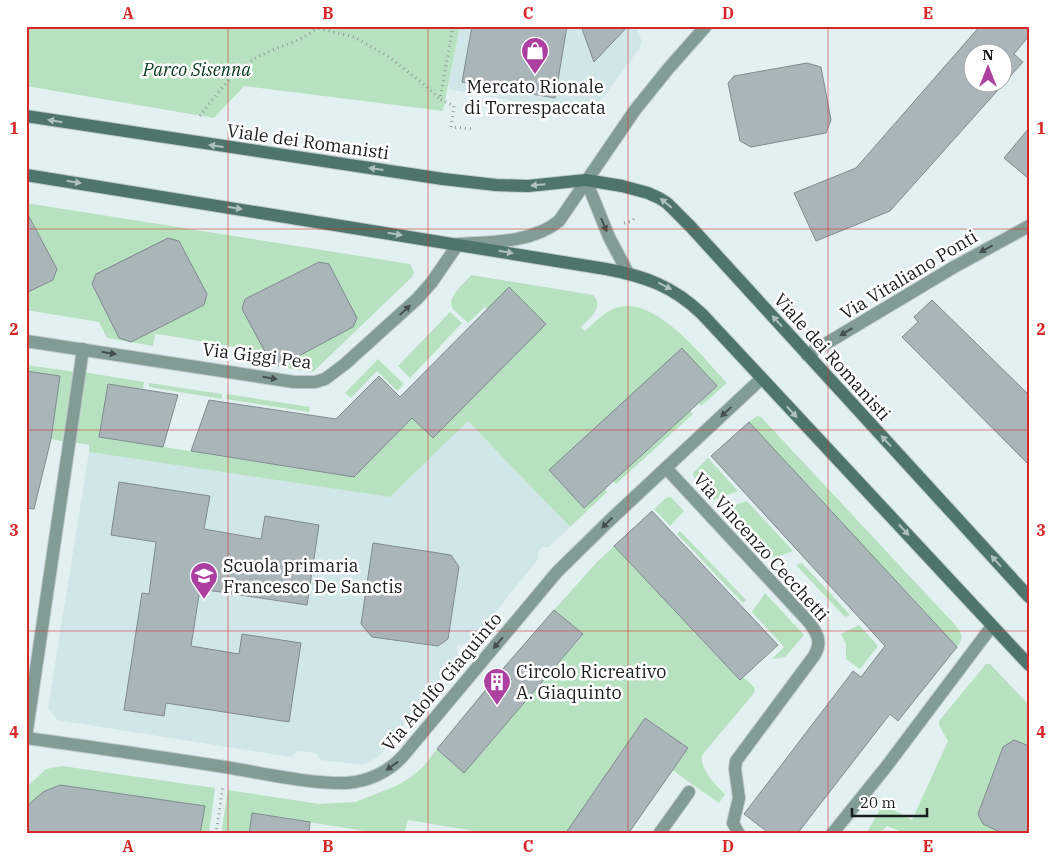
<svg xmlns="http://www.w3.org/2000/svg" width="1055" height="860" font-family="'IBM Plex Serif',serif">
	<rect width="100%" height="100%" fill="#e3f0f1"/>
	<!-- built -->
	<g fill="#d0e6e8">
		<polygon points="460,26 636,26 642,42 641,46 606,94 592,108 587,111 574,112 448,89"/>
		<polygon points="468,421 570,527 549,547 543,547 538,551 538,559 478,634 471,642 457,646 458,656 378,757 362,765 321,760 316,753 298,751 291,757 57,720 48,708 89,452 390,497"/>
	</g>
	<!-- green -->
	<g fill="#b7e2bf" fill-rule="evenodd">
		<polygon points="26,26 460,26 443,111 244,86 214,118 26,86"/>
		<path d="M26 203 410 264 414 272 412 277 313 372 261 364 253 350 164 335 155 334 153 346 107 338 99 322 26 310V293L53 280 57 269 29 217 26 215ZM168 238 179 241 204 304 131 342 119 337 92 285 95 275ZM318 262 329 264 353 327 280 366 270 361 245 299Z"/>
		<path d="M471 275 593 295C605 307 589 319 581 327L585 331C594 323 604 312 616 308 655 294 703 358 727 383L701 406 699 403 717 386 682 349 550 470 584 508 605 489 607 492 570 527 468 421 390 497 89 452V445L73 442 83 372 144 382 143 389 108 384 100 437 354 477 412 418 433 438 509 288 487 309 485 307 468 323C464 318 457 314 453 309 445 298 465 283 471 275Z"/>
		<polygon points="450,312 462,323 410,378 398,366"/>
		<polygon points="378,359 404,384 397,391 377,371 351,398 345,393"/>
		<polygon points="26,365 76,372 66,442 51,439 60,376 26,371"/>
		<polygon points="149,383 222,394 222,399 149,387"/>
		<polygon points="227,394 310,407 309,412 226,399"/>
		<polygon points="690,411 693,414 616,484 613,481"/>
		<polygon points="757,416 761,417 957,627 962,636 960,643 957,647 749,422"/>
		<polygon points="708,458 738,491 714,500 693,476 693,473"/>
		<polygon points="671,497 684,511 670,526 654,509 666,498"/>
		<polygon points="747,501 793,551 771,559 723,509"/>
		<polygon points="680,531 746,600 743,603 677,534"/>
		<path d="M614 546 740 680 743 677 754 687 755 692 702 755C700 770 715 784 725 794L719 803 672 770 565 834H492L408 820 404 834H383L253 813 249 834H221L228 790 319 804 355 802 396 786 411 777 423 767 437 749 464 772 583 635 554 610 597 562Z"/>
		<polygon points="802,563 850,615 845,617 796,565"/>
		<polygon points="765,593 804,635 785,657 772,659 784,647 752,612"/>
		<polygon points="859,625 878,646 860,669 846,659 846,644 841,634"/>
		<polygon points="986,664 990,664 1029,705 1029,746 1003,747 978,813 983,824 1004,834 907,834 887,826 879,834 866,834 883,804 912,820 948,741 939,725 939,721"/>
		<polygon points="62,766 215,788 209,834 200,834 204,806 60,785 43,792 26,807 26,788 46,769"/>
	</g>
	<!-- building -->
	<g fill="#aab5ba" stroke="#808a8f" fill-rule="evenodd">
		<polygon points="472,26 567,26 555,98 462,82"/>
		<polygon points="581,26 628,26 594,62"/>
		<path d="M980 26H1029V36L1014 54 1023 62 890 211 816 241 794 193 856 168ZM972 52H1002V82H972Z"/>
		<polygon points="807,63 821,67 831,120 826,133 751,147 740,141 728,83 734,76"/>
		<polygon points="1029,128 1029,179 1004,158"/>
		<polygon points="26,211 57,269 53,280 26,293"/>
		<polygon points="168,238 179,241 207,294 204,305 131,342 119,338 92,284 96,274"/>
		<polygon points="319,262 329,264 357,318 353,327 280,366 270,361 242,309 245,299"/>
		<polygon points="509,287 546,324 433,438 412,418 354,477 191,451 209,400 336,419 379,376 400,397"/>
		<polygon points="932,300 1029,395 1029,465 902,337 918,322 914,317"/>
		<polygon points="682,348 717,386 584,508 549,470"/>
		<polygon points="26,371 60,376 51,439 34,509 26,508"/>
		<polygon points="108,384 178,395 163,447 99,437"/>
		<polygon points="749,422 957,647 898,721 890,714 797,834 770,834 744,814 853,671 861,677 885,646 711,456"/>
		<polygon points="119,482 210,496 204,529 261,539 265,516 319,525 307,605 200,589 191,646 239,654 242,634 301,643 289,722 166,703 164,716 124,710 142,593 149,594 156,542 111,535"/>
		<polygon points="652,511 778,645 740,680 614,546"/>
		<polygon points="373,543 451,555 459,567 448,639 438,646 372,637 361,624"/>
		<polygon points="554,610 583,634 464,773 437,749 507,664"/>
		<polygon points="645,718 688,748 628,834 565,834"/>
		<polygon points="1014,740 1029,746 1029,834 1004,834 983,824 978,814 1003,747"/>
		<polygon points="60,785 205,806 200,834 26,834 26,807 43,792"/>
		<polygon points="252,813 310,822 309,834 249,834"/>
	</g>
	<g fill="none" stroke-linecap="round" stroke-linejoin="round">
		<defs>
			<polyline id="lane" points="659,834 689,792"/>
			<g id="street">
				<polyline points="586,180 609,237 628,273"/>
				<path d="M26 341 294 382H315L325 379 345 364 417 299 432 282 458 244C491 242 532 243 559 221L635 110 668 69 706 26"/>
				<polyline points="807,355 954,267 1029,226"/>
				<path d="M666 468 807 620C817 632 823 642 814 656L736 761 735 769 739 798 733 823 739 834"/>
				<polyline points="26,737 83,349"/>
				<path d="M26 738C93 747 159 757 225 767 262 773 309 784 346 783 367 782 389 772 403 756L557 572 609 521 761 379"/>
				<polyline points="832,834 886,767 992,626"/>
			</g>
			<g id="secondary">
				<polyline points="26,116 443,179 496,185 528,186 586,180 622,186 648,193 659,198 667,203 690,226 1029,597"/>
				<path d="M26 175 606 269C644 276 673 286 702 314L1029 665"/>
			</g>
		</defs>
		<!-- lane casing -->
		<use href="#lane" stroke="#bfcacb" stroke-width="14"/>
		<!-- street casing -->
		<use href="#street" stroke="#bfcacb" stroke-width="14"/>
		<!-- secondary casing -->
		<use href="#secondary" stroke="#bfcacb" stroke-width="14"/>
		<!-- path -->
		<g stroke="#929c9d" stroke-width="3" stroke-dasharray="1 4" stroke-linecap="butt">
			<polyline points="299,26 318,28 354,37 389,57 426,86 440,99"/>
			<polyline points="453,26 440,99 454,106 451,127 475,129"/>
			<polyline points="26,30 28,50 26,55"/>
			<path d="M200 116C216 94 238 66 263 54 282 45 304 41 319 26"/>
			<polyline points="624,223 632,221 636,216"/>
			<polyline points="216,834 223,785"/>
		</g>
		<!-- lane -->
		<use href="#lane" stroke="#829c95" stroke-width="12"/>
		<!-- street -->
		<use href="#street" stroke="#829c95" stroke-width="12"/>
		<!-- secondary -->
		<use href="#secondary" stroke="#4e756b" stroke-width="12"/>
	</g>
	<!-- one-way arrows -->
	<defs><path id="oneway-solid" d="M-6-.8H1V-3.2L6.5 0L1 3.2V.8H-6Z" transform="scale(1.25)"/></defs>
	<g fill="#afc1bc">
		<use href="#oneway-solid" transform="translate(55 121) rotate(-171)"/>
		<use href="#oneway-solid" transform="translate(216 146) rotate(-172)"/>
		<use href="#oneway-solid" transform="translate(376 169) rotate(-172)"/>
		<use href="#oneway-solid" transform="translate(74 182) rotate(9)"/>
		<use href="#oneway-solid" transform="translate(538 185) rotate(175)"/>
		<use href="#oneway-solid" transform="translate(666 203) rotate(-141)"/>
		<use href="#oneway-solid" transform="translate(235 208) rotate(9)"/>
		<use href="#oneway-solid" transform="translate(395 234) rotate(9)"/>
		<use href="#oneway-solid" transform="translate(506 252) rotate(10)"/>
		<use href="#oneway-solid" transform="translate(665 286) rotate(27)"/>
		<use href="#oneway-solid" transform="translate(777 321) rotate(-132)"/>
		<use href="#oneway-solid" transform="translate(792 412) rotate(47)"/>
		<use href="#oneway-solid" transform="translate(886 441) rotate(-133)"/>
		<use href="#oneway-solid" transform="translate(904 530) rotate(47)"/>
		<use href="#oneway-solid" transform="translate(996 561) rotate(-132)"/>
	</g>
	<g fill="#43504e">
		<use href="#oneway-solid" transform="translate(604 225) rotate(67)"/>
		<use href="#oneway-solid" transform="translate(986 249) rotate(151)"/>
		<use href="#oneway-solid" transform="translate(405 310) rotate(-43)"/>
		<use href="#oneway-solid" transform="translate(846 332) rotate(149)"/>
		<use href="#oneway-solid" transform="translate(109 353) rotate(9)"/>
		<use href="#oneway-solid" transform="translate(270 378) rotate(9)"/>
		<use href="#oneway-solid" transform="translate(726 412) rotate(137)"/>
		<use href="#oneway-solid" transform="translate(607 523) rotate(136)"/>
		<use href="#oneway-solid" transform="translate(498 643) rotate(130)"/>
		<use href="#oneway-solid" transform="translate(392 766) rotate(145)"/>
	</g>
	<!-- grid -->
	<path fill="none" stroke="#d62828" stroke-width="1" stroke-opacity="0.55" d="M228 26V834M428 26V834M628 26V834M828 26V834M26 229H1029M26 430H1029M26 631H1029"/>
	<!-- icons -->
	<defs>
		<symbol id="shop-pin" viewBox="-11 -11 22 30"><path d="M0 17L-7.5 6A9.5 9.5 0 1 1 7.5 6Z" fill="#ac3f9f" stroke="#fff"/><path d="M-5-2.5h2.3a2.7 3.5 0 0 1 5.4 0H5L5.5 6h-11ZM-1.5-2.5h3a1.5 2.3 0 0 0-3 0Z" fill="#fff"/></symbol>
		<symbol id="school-pin" viewBox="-11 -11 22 30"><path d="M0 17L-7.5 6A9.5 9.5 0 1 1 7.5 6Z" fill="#ac3f9f" stroke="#fff"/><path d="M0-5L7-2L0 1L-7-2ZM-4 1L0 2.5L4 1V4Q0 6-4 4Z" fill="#fff"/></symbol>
		<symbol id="building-pin" viewBox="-11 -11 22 30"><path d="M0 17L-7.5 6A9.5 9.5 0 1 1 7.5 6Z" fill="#ac3f9f" stroke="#fff"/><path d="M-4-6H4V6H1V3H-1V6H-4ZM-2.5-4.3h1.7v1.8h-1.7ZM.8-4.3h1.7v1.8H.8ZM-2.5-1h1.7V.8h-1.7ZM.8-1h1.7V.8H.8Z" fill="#fff"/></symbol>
	</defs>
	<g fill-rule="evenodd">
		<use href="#shop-pin" x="519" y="35" width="32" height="43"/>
		<use href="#school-pin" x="188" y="560" width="32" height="43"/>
		<use href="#building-pin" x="481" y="666" width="32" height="43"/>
	</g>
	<g text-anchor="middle" stroke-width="5" stroke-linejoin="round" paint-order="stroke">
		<!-- park labels -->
		<g font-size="18" font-style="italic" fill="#063a18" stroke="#fff">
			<text x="197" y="76">Parco Sisenna</text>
		</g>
		<!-- poi labels -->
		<g font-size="18" fill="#191e1e" stroke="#fff" text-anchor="start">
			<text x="535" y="93" text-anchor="middle">Mercato Rionale<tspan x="535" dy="21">di Torrespaccata</tspan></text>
			<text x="223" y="572">Scuola primaria<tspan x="223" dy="21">Francesco De Sanctis</tspan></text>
			<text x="516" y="678">Circolo Ricreativo<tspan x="516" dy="21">A. Giaquinto</tspan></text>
		</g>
		<!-- street labels -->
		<g font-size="18" fill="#191e1e" stroke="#fff">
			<text transform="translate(308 142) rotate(8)" y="6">Viale dei Romanisti</text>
			<text transform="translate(909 275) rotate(-31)" y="6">Via Vitaliano Ponti</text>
			<text transform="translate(257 356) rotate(7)" y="6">Via Giggi Pea</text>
			<text transform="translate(832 357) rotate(48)" y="6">Viale dei Romanisti</text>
			<text transform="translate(761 547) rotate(48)" y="6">Via Vincenzo Cecchetti</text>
			<text transform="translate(442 682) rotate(-50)" y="6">Via Adolfo Giaquinto</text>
		</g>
	</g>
	<!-- border -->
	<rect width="1055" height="860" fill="none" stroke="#ffffff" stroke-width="55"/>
	<!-- north arrow -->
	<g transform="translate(988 68)"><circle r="24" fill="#ffffff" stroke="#a3a5a5"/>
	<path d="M0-4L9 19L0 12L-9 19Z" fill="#ac3f9f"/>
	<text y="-8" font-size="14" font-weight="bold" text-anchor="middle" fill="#191e1e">N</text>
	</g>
	<!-- scale -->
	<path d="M852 808v8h75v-8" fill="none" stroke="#191e1e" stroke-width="2.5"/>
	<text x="860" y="808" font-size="15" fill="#191e1e" stroke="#ffffff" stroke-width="4" paint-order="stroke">20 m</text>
	<rect x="28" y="28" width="1000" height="804" fill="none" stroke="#d62828" stroke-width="2"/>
	<g font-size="16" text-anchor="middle" font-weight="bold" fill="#d62828">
		<text x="128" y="19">A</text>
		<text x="328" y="19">B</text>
		<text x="528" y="19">C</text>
		<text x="728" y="19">D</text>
		<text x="928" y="19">E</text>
		<text x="14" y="134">1</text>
		<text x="1041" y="134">1</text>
		<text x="14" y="335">2</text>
		<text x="1041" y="335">2</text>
		<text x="14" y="536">3</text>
		<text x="1041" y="536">3</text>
		<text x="14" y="738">4</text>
		<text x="1041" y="738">4</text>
		<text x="128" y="852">A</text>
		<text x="328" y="852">B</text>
		<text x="528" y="852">C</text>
		<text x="728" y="852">D</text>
		<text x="928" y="852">E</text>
	</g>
</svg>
